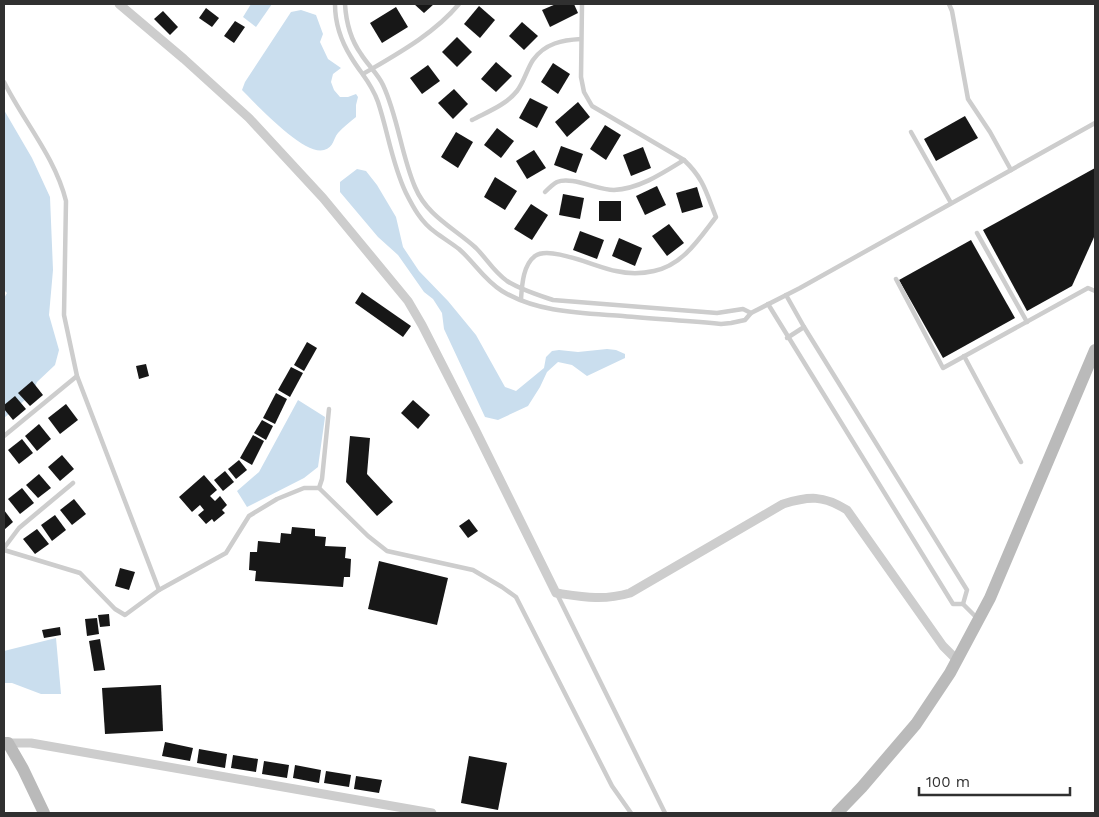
<svg xmlns="http://www.w3.org/2000/svg" width="1099" height="817" font-family="'Work Sans',sans-serif">
	<rect width="100%" height="100%" fill="#fff"/>
	<!-- water -->
	<g fill="#cadeee">
		<polygon points="251,4 272,4 256,27 243,17"/>
		<path d="M301 10 316 15 323 34 320 42 328 59 341 68 333 74 331 82 334 90 340 97H348L356 94 358 97 356 105V117C350 122 343 127 338 133 333 139 334 147 324 150 304 156 256 104 242 90L245 82 291 12Z"/>
		<polygon points="4,110 32,158 50,197 53,270 49,315 59,350 55,365 37,382 32,394 4,418 4,298 7,293 4,290"/>
		<polygon points="357,169 366,171 377,185 396,217 403,247 419,271 448,301 476,335 505,387 516,391 544,368 546,357 552,351 559,350 578,352 607,349 616,350 625,354 625,358 587,376 572,365 558,362 547,372 540,387 528,406 498,420 485,417 444,329 442,313 433,299 424,292 398,255 378,237 340,192 340,182"/>
		<polygon points="298,400 325,417 318,467 304,478 247,507 237,491 259,472"/>
		<polygon points="56,638 61,694 41,694 12,683 4,683 4,651"/>
	</g>
	<!-- building -->
	<g fill="#171717">
		<polygon points="414,4 434,4 424,13"/>
		<polygon points="556,4 574,4 578,13 550,27 542,10"/>
		<polygon points="479,6 495,20 480,38 464,24"/>
		<polygon points="396,7 408,27 382,43 370,23"/>
		<polygon points="206,8 219,18 212,27 199,18"/>
		<polygon points="163,11 178,27 170,35 154,19"/>
		<polygon points="235,21 245,27 234,43 224,36"/>
		<polygon points="522,22 538,36 524,50 509,36"/>
		<polygon points="457,37 472,52 457,67 442,52"/>
		<polygon points="496,62 512,76 496,92 481,79"/>
		<polygon points="553,63 570,74 558,94 541,82"/>
		<polygon points="428,65 440,81 422,94 410,78"/>
		<polygon points="454,89 468,104 453,119 438,103"/>
		<polygon points="530,98 548,107 537,128 519,118"/>
		<polygon points="578,102 590,117 567,137 555,122"/>
		<polygon points="965,116 978,138 936,161 924,139"/>
		<polygon points="605,125 621,135 606,160 590,149"/>
		<polygon points="497,128 514,141 501,158 484,145"/>
		<polygon points="456,132 473,142 458,168 441,157"/>
		<polygon points="561,146 583,154 576,173 554,165"/>
		<polygon points="643,147 651,168 631,176 623,155"/>
		<polygon points="534,150 546,168 527,179 516,161"/>
		<polygon points="1095,168 1095,235 1072,286 1027,311 983,230"/>
		<polygon points="495,177 517,191 505,210 484,197"/>
		<polygon points="657,186 666,205 645,215 636,196"/>
		<polygon points="697,187 703,207 682,213 676,193"/>
		<polygon points="563,194 584,198 580,219 559,215"/>
		<rect x="599" y="201" width="22" height="20"/>
		<polygon points="531,204 548,215 532,240 514,229"/>
		<polygon points="669,224 684,243 667,256 652,236"/>
		<polygon points="580,231 604,240 597,259 573,250"/>
		<polygon points="619,238 642,248 635,266 612,256"/>
		<polygon points="971,240 1015,318 943,358 899,280"/>
		<polygon points="362,292 411,326 403,337 355,303"/>
		<polygon points="307,342 317,348 304,371 294,365"/>
		<polygon points="146,364 149,376 139,379 136,366"/>
		<polygon points="291,367 303,373 290,397 278,390"/>
		<polygon points="32,381 43,395 30,406 18,393"/>
		<polygon points="276,393 287,399 275,424 263,418"/>
		<polygon points="15,396 26,409 13,420 4,409 4,405"/>
		<polygon points="413,400 430,415 418,429 401,413"/>
		<polygon points="66,404 78,420 60,434 48,418"/>
		<polygon points="262,420 273,426 266,440 254,433"/>
		<polygon points="39,424 51,439 37,451 25,436"/>
		<polygon points="253,435 264,441 252,465 240,458"/>
		<polygon points="350,436 370,438 367,474 393,502 377,516 346,482"/>
		<polygon points="22,439 33,453 19,464 8,450"/>
		<polygon points="62,455 74,469 60,481 48,467"/>
		<polygon points="239,460 247,470 236,479 228,469"/>
		<polygon points="225,471 234,482 223,491 214,480"/>
		<polygon points="39,474 51,488 38,498 26,485"/>
		<polygon points="204,475 217,490 210,496 215,501 220,496 227,505 222,510 225,513 214,522 212,519 206,524 198,515 204,510 200,505 192,512 179,497"/>
		<polygon points="22,488 34,503 20,514 8,499"/>
		<polygon points="74,499 86,514 72,525 60,510"/>
		<polygon points="4,510 13,522 4,530"/>
		<polygon points="55,515 66,530 52,541 41,525"/>
		<polygon points="469,519 478,531 468,538 459,526"/>
		<polygon points="292,527 315,529 315,536 326,537 325,546 346,547 345,558 351,559 350,577 344,577 343,587 255,581 256,571 249,570 250,552 257,552 258,541 280,543 281,533 291,534"/>
		<polygon points="37,529 49,544 35,554 23,539"/>
		<polygon points="379,561 448,578 437,625 368,609"/>
		<polygon points="120,568 135,572 129,590 115,586"/>
		<polygon points="109,614 110,626 100,627 98,615"/>
		<polygon points="97,618 99,634 87,636 85,619"/>
		<polygon points="60,627 61,635 44,638 42,630"/>
		<polygon points="100,639 105,670 94,671 89,641"/>
		<polygon points="161,685 163,731 105,734 102,688"/>
		<polygon points="165,742 193,748 190,761 162,756"/>
		<polygon points="199,749 227,754 225,768 197,763"/>
		<polygon points="233,755 258,759 256,772 231,768"/>
		<polygon points="469,756 507,763 498,810 461,803"/>
		<polygon points="264,761 289,765 287,778 262,774"/>
		<polygon points="295,765 321,770 319,783 293,778"/>
		<polygon points="326,771 351,775 349,787 324,783"/>
		<polygon points="356,776 382,780 379,793 354,789"/>
	</g>
	<g fill="none" stroke-linecap="round" stroke-linejoin="round">
		<!-- lane -->
		<g stroke="#cdcdcd" stroke-width="4.5">
			<path d="M335 4C335 22 341 41 351 57 361 74 371 82 378 102 388 132 392 164 406 193 413 207 421 222 435 232 443 238 451 243 459 249 475 263 484 280 502 291 538 313 583 313 623 316 656 319 689 321 721 324L731 323 745 320 751 313 800 288 1095 123"/>
			<path d="M345 4C346 21 351 40 361 54 367 64 378 74 383 85 398 117 401 154 415 187 427 216 454 228 476 248 487 259 493 271 507 281 521 290 538 295 553 300L717 313 743 309 751 313"/>
			<polyline points="949,4 952,11 968,99 990,132 1011,170"/>
			<path d="M363 74C397 54 434 34 459 4"/>
			<path d="M4 82C24 122 55 157 66 201L64 315 77 376 159 590"/>
			<path d="M472 120C487 112 506 105 517 91 524 82 527 69 533 60 545 43 563 40 581 39"/>
			<polyline points="911,132 951,203"/>
			<path d="M545 192C548 189 553 184 557 182 572 176 597 190 614 190 639 189 663 173 684 160"/>
			<polyline points="977,233 1027,322"/>
			<polyline points="896,279 943,368 1088,288 1095,291"/>
			<path d="M521 299C522 285 523 265 535 256 550 245 598 268 616 271 629 274 641 274 654 271 683 265 699 239 716 217 706 192 704 179 684 160L592 106 584 92 581 77 582 4"/>
			<polyline points="768,304 953,604 963,604 967,590 804,327 786,295"/>
			<polyline points="787,338 804,327"/>
			<polyline points="964,356 1021,462"/>
			<polyline points="4,436 77,376"/>
			<polyline points="319,488 322,479 329,409"/>
			<polyline points="4,548 19,528 73,483"/>
			<polyline points="4,550 80,573 115,609 125,615 159,590 226,553 249,516 277,499 304,488 319,488 368,536 387,551 473,570 502,587 516,597 612,786 631,813"/>
			<polyline points="557,594 665,813"/>
			<polyline points="963,604 978,619"/>
		</g>
		<!-- street -->
		<g stroke="#cdcdcd" stroke-width="9">
			<path d="M119 4 184 59 249 118 323 198 408 301 422 325 475 429 556 593C583 597 603 601 630 593L783 504C809 496 823 495 847 510L943 646 957 660"/>
			<polyline points="8,743 31,743 432,813"/>
		</g>
		<!-- secondary -->
		<g stroke="#bababa" stroke-width="12">
			<polyline points="4,743 8,743 23,769 44,813"/>
			<polyline points="837,813 862,787 916,724 950,673 990,598 1095,350"/>
		</g>
	</g>
	<!-- border -->
	<rect width="1099" height="817" fill="none" stroke="#303030" stroke-width="10"/>
	<!-- scale -->
	<path d="M919 787v8h151v-8" fill="none" stroke="#303030" stroke-width="2.5"/>
	<text x="926" y="787" font-size="15" fill="#303030" stroke="#ffffff" stroke-width="4" paint-order="stroke">100 m</text>
</svg>
